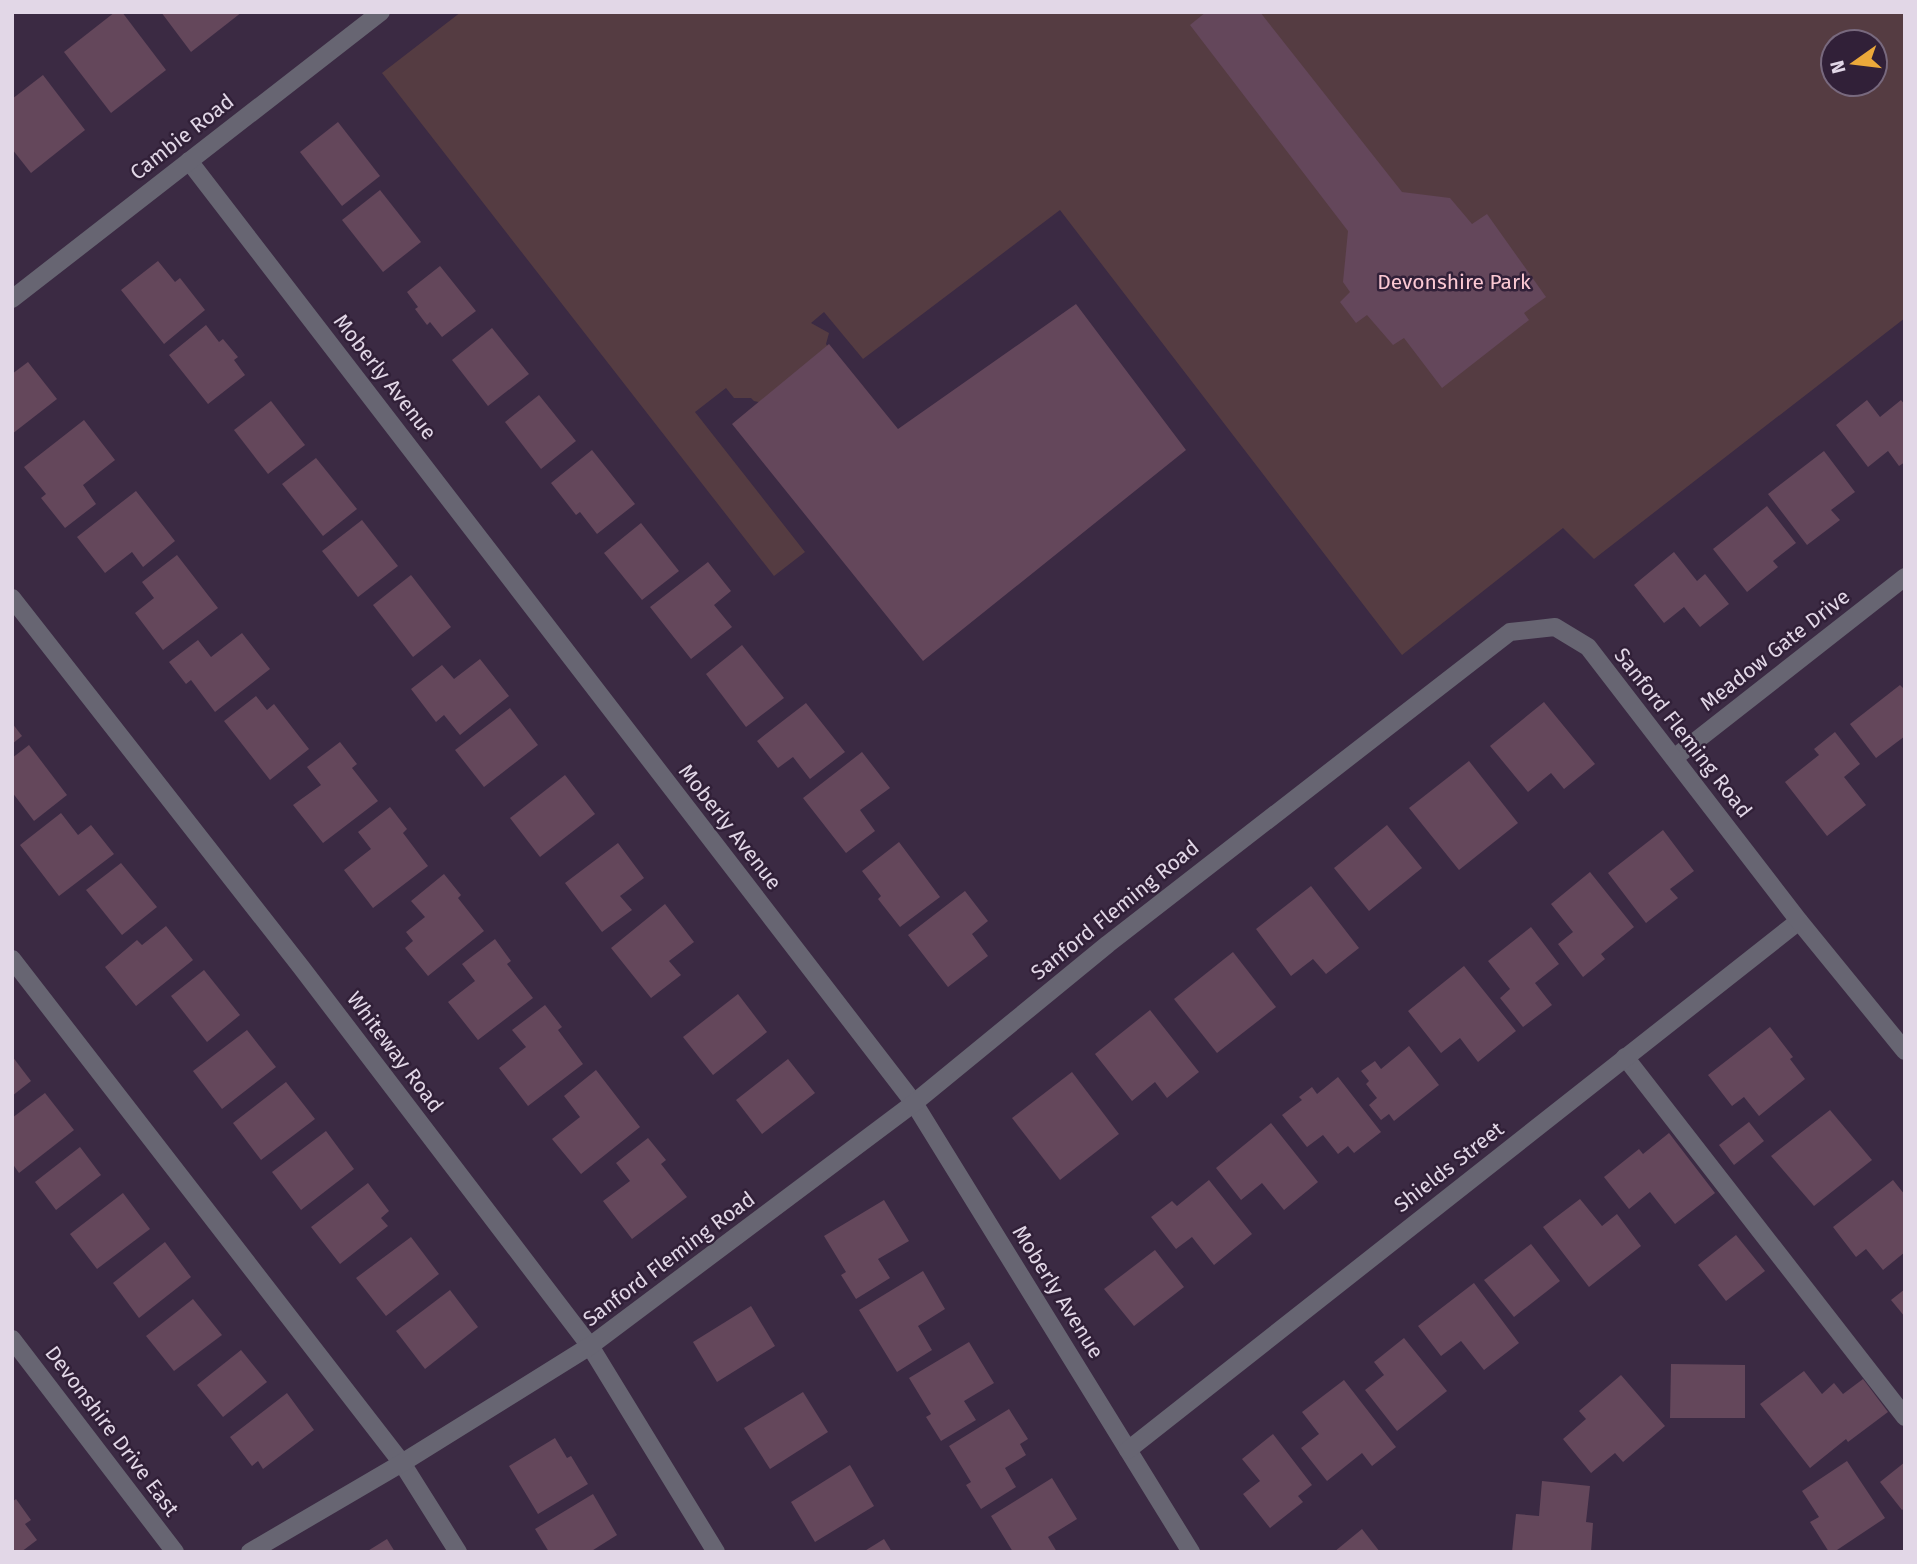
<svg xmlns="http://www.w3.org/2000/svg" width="1917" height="1564" font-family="'Fira Sans',sans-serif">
	<rect width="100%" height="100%" fill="#3b2a43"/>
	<!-- green -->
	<path fill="#553c42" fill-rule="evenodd" d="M461 12H1905V318L1594 559 1563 528 1402 655 1060 210 863 359 824 312 811 323 829 333 826 344 833 355 763 403 754 401 751 398H734L726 388 695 412 805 552 774 576 382 73ZM1833 42H1875V84H1833Z"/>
	<!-- building -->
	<g fill="#64475b">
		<polygon points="115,12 122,12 166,70 111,113 64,52"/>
		<polygon points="161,12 242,12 191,52"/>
		<polygon points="1206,12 1260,12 1402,192 1450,198 1472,224 1487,214 1546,297 1524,313 1529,320 1442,388 1404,338 1393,345 1367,315 1356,323 1340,302 1350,292 1343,282 1348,231 1190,25"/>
		<polygon points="43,75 85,130 31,173 12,149 12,99"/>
		<polygon points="338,122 380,176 342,206 300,152"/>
		<polygon points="380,190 421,242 383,272 342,220"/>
		<polygon points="158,261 175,282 180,278 205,310 164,344 121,290"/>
		<polygon points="440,266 476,311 442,337 430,322 427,325 415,309 418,307 407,292"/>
		<polygon points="1076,304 1186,450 923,661 732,424 829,344 898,429"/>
		<polygon points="206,325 219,342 223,339 238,357 234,360 245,375 208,404 169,355"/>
		<polygon points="492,328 529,374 488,406 452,360"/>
		<polygon points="28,362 57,399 12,434 12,374"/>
		<polygon points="539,395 576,441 541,469 505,422"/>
		<polygon points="1867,400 1880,417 1901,400 1905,405 1905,462 1899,466 1888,451 1868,467 1836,425"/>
		<polygon points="271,401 305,445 268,474 234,430"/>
		<polygon points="84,420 115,460 83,485 96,504 65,528 41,498 46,494 24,467"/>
		<polygon points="592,450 635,504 597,534 580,512 576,515 551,483"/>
		<polygon points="1824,451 1855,492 1831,510 1840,520 1807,545 1768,494"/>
		<polygon points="316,458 357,509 323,536 282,484"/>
		<polygon points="136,491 175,541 143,567 132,552 105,573 77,537"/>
		<polygon points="1767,506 1796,543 1773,561 1778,567 1747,592 1713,549"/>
		<polygon points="362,520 398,566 358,597 322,551"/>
		<polygon points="641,523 679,571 642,600 604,553"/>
		<polygon points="1674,552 1697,581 1705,574 1729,604 1700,627 1684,607 1664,623 1634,585"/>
		<polygon points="177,555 218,608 163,650 135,613 154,598 142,582"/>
		<polygon points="708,562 731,591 714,605 732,627 691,659 650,607"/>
		<polygon points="411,575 451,627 413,657 373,605"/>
		<polygon points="242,633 270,669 215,712 191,680 186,684 169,662 198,640 211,657"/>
		<polygon points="742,645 784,698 746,727 706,674"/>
		<polygon points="480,659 509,696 460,735 444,715 436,722 411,689 442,665 454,679"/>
		<polygon points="1900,685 1905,690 1905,736 1876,758 1850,724"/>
		<polygon points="256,696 267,710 274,704 309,749 270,780 224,721"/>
		<polygon points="1544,702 1595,764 1564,789 1551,773 1528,792 1490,746"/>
		<polygon points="806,703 845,752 810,779 793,757 778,768 757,741"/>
		<polygon points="510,708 538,745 484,787 455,750"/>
		<polygon points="12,723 22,736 12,744"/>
		<polygon points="1835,732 1860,764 1844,777 1866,805 1827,836 1785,782 1819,755 1814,749"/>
		<polygon points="340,742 357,764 352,768 378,801 323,843 293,805 321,785 307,767"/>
		<polygon points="29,745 67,795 34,821 12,792 12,758"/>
		<polygon points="862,752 890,788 860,810 875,831 846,853 803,798"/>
		<polygon points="1469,761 1518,823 1459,870 1409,808"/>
		<polygon points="565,775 595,814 540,857 510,818"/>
		<polygon points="390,807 407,829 403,833 428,866 373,908 344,870 371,849 358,832"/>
		<polygon points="61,813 78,835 91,825 114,854 59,896 20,845"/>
		<polygon points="1387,825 1422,868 1369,911 1334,868"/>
		<polygon points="1663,830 1694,871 1670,889 1678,898 1646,923 1608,873"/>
		<polygon points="899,842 940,897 900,927 878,899 881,896 862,871"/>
		<polygon points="618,843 644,878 620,896 632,910 602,932 565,883"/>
		<polygon points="121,863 157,907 122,935 86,890"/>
		<polygon points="1590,872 1634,927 1601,954 1605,959 1583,977 1558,944 1573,932 1551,904"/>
		<polygon points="444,874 461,895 458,898 484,931 428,976 405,948 413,941 406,932 425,917 411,901"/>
		<polygon points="1311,886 1359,948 1326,974 1313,959 1291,976 1256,929"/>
		<polygon points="965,891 988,921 972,934 988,956 948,987 908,935"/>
		<polygon points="665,904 694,942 669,961 681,975 651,998 611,948"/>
		<polygon points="166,926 193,960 136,1006 105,967 137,940 142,945"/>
		<polygon points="1531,927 1559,964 1535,983 1552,1005 1523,1027 1500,998 1510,989 1488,961"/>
		<polygon points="495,939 511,961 507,964 533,998 478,1040 448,1002 475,981 462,964"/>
		<polygon points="1233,952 1276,1007 1217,1053 1174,999"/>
		<polygon points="1464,966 1516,1031 1478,1062 1460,1038 1441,1053 1408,1011"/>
		<polygon points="204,970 240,1015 207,1042 171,996"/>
		<polygon points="738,994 767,1032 713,1075 683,1037"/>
		<polygon points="545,1005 562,1027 558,1030 583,1064 528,1106 499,1068 526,1047 512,1030"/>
		<polygon points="1150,1010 1199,1072 1167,1098 1155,1082 1132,1101 1095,1054"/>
		<polygon points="1770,1027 1793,1057 1790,1059 1805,1079 1759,1116 1744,1097 1732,1106 1708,1075"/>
		<polygon points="247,1030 276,1067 222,1109 193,1071"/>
		<polygon points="1409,1046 1439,1085 1394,1121 1389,1114 1381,1120 1369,1105 1377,1098 1366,1084 1369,1081 1361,1071 1375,1061 1381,1069"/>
		<polygon points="12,1056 31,1081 12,1096"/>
		<polygon points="788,1059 815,1093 762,1134 736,1100"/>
		<polygon points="596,1070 640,1127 581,1174 552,1139 580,1117 564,1096"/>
		<polygon points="1072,1072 1119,1134 1060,1180 1012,1118"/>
		<polygon points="1338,1077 1381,1132 1354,1153 1348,1146 1338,1154 1323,1135 1307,1147 1282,1115 1302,1100 1299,1097 1312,1087 1317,1094"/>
		<polygon points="286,1082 315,1119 261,1160 233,1123"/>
		<polygon points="45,1093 74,1130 19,1173 12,1163 12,1118"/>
		<polygon points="1830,1110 1872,1160 1814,1206 1771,1156"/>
		<polygon points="1749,1122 1764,1141 1734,1165 1719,1145"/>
		<polygon points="1271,1123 1318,1182 1284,1210 1262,1183 1241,1200 1216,1168"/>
		<polygon points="326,1131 354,1169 301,1210 272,1172"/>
		<polygon points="1669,1133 1715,1193 1675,1224 1650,1192 1629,1209 1604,1177 1639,1149 1643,1154"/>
		<polygon points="648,1138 666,1160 661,1164 687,1197 632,1239 603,1201 630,1181 616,1163"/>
		<polygon points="80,1147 101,1175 56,1210 35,1182"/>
		<polygon points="1209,1180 1252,1234 1214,1265 1192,1237 1176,1249 1151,1217 1172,1201 1177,1206"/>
		<polygon points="1893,1180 1905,1195 1905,1252 1883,1270 1866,1249 1856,1257 1833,1227"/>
		<polygon points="368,1183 389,1211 381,1218 388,1226 340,1264 311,1227"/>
		<polygon points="123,1193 150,1229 97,1269 70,1234"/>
		<polygon points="1580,1199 1602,1226 1617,1214 1641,1246 1589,1287 1543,1227"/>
		<polygon points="884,1200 909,1241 878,1259 890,1278 856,1299 841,1275 846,1272 824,1236"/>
		<polygon points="1736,1235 1765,1271 1726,1301 1698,1265"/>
		<polygon points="411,1237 439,1274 386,1316 356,1278"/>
		<polygon points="165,1242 191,1277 139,1318 113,1283"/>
		<polygon points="1531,1244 1560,1281 1514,1317 1484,1280"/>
		<polygon points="1155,1250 1184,1287 1134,1326 1104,1289"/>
		<polygon points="923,1271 945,1309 918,1326 932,1350 897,1372 859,1310"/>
		<polygon points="1474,1283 1519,1343 1484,1370 1461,1341 1441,1356 1418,1326"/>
		<polygon points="1905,1289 1905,1317 1891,1300"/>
		<polygon points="450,1290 478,1327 425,1369 396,1331"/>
		<polygon points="193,1299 222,1335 174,1371 146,1336"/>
		<polygon points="751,1306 775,1346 717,1382 693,1342"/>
		<polygon points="1404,1338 1447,1391 1397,1431 1365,1390 1384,1375 1374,1362"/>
		<polygon points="969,1342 994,1383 964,1401 976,1420 941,1441 926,1417 931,1414 909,1378"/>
		<polygon points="241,1350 267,1382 223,1417 197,1385"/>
		<polygon points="1671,1364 1745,1365 1745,1418 1670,1418"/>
		<polygon points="1804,1371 1822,1394 1834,1383 1843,1394 1863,1379 1888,1412 1848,1442 1846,1439 1810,1468 1760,1404"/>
		<polygon points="1621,1375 1665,1426 1623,1462 1615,1453 1591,1473 1563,1439 1586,1419 1579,1411"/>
		<polygon points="1344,1380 1396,1447 1372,1466 1362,1453 1327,1481 1301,1448 1319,1434 1302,1412"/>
		<polygon points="803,1392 828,1432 770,1469 744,1428"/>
		<polygon points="287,1393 314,1430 263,1469 258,1461 252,1466 230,1437"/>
		<polygon points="1009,1409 1028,1439 1020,1444 1026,1455 1005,1468 1016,1487 981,1509 966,1485 971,1482 949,1446"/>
		<polygon points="1273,1434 1312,1485 1298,1496 1303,1502 1270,1528 1243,1494 1260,1481 1242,1459"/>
		<polygon points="555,1438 567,1458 571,1456 588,1484 538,1514 509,1466"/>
		<polygon points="1847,1461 1885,1518 1834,1552 1829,1552 1810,1522 1819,1517 1802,1491"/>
		<polygon points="1905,1462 1905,1508 1902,1510 1880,1482"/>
		<polygon points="850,1465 874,1506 815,1542 791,1502"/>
		<polygon points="1052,1478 1077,1519 1048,1537 1057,1552 1013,1552 991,1516"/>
		<polygon points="1542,1481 1590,1486 1586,1522 1593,1523 1591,1552 1512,1552 1516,1514 1539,1516"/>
		<polygon points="593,1494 617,1535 590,1552 549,1552 535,1529"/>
		<polygon points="16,1499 31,1520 25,1524 37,1540 21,1552 12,1552 12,1502"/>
		<polygon points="1362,1529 1380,1552 1334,1552"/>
		<polygon points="387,1539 395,1552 366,1552"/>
		<polygon points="884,1539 892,1552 863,1552"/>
	</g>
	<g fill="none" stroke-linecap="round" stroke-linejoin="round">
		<!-- minor -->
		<g stroke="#676572" stroke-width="18">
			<polyline points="189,161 914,1103 1191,1552"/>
			<polyline points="12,299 381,12"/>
			<polyline points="12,598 301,967 590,1346 716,1552"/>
			<polyline points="1674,758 1905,577"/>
			<polyline points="12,959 402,1463 458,1552"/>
			<polyline points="1625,1057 1905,1417"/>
			<polyline points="12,1339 175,1552"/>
			<polyline points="1128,1450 1799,921"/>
			<polyline points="250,1552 402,1463 590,1346 914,1103 1108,944 1510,632 1555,627 1588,647 1799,921 1905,1051"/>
		</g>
	</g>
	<g text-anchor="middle" stroke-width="5" stroke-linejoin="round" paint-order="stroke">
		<!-- street labels -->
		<g font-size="21" fill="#e2d7e7" stroke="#312038">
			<text transform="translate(182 137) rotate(-38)" y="7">Cambie Road</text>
			<text transform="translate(385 377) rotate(52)" y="7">Moberly Avenue</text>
			<text transform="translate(1775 650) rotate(-38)" y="7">Meadow Gate Drive</text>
			<text transform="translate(1683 733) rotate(52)" y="7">Sanford Fleming Road</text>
			<text transform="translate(730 827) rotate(52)" y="7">Moberly Avenue</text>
			<text transform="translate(1115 910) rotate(-39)" y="7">Sanford Fleming Road</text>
			<text transform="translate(395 1052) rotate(53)" y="7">Whiteway Road</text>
			<text transform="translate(1449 1167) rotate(-38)" y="7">Shields Street</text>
			<text transform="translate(669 1259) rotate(-37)" y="7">Sanford Fleming Road</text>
			<text transform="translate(1058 1292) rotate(58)" y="7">Moberly Avenue</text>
			<text transform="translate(112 1431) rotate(53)" y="7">Devonshire Drive East</text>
		</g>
		<!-- park labels -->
		<g font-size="21" fill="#fbc8d3" stroke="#312038">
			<text x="1454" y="289">Devonshire Park</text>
		</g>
	</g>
	<!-- border -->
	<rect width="1917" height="1564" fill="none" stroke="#e2d7e7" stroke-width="28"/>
	<!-- north arrow -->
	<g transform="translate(1854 63) rotate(256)"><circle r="33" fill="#312038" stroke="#78697e" stroke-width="2"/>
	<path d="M0-5L12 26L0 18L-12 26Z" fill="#eca93a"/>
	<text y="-10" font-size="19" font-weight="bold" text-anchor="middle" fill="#e2d7e7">N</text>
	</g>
</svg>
